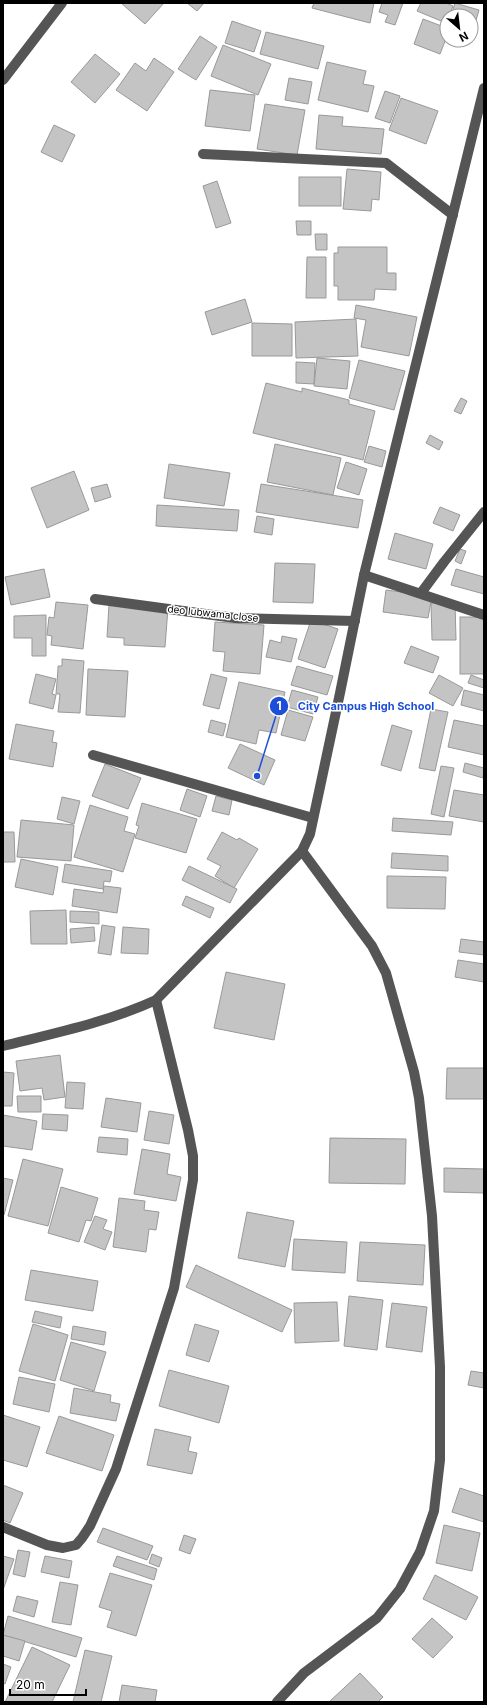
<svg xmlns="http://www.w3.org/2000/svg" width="487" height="1705" font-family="Inter,sans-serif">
	<rect width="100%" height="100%" fill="#fff"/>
	<!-- building -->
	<g fill="#c4c4c4" stroke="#999">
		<polygon points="121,3 164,3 145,24"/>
		<polygon points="187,3 204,3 197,11"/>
		<polygon points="314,3 374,3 370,23 312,8"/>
		<polygon points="382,3 403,3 395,25 385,22 388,15 379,12"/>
		<polygon points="421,3 446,3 453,6 449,16 447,16 446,23 417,11"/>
		<polygon points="455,3 479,10 472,34 471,16 451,16"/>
		<polygon points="423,19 447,28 447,36 440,54 414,44"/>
		<polygon points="232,21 261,31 254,52 225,43"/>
		<polygon points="266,32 324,46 318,69 260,54"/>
		<polygon points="200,36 217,47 196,80 178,69"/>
		<polygon points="223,45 271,64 258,95 211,76"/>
		<polygon points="95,54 120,74 95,103 71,82"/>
		<polygon points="154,58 174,72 147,111 116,90 135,63 146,71"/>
		<polygon points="327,62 366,71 363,84 374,86 368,112 318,100"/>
		<polygon points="289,78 312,82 308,104 285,100"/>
		<polygon points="210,90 255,95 250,131 205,126"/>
		<polygon points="385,91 400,96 390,123 375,118"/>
		<polygon points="401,98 438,111 426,144 389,130"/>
		<polygon points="265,104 305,110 297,155 257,149"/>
		<polygon points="319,115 343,117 342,126 384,129 381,154 316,149"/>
		<polygon points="54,125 75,135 62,162 41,152"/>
		<polygon points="347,169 381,172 379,200 372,199 371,211 343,209"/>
		<rect x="299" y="177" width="42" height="29"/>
		<polygon points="217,181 231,223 216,228 203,186"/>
		<polygon points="296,221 311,221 311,235 297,235"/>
		<polygon points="315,234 327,234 327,250 316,250"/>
		<polygon points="338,247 387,247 387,273 396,273 396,290 375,289 374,300 338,300 338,286 334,286 334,253 338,253"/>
		<polygon points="307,257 326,257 326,298 306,298"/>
		<polygon points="245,299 252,322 212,335 205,312"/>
		<polygon points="356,305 417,317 409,356 361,347 366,320 354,318"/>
		<polygon points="356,319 358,356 296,358 295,322"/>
		<polygon points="252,323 292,324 292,356 252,356"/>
		<polygon points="317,358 350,361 347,389 314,386"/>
		<polygon points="359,360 405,371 394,410 349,398"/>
		<polygon points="296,362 315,363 314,384 296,383"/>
		<polygon points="266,383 302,392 302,388 349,400 349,404 375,411 363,460 253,433"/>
		<polygon points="461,398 467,401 461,414 454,411"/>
		<polygon points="430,435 443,442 439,450 426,443"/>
		<polygon points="275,444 341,458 333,495 267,482"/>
		<polygon points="369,446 386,451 382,467 364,462"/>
		<polygon points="346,462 367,469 359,495 337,488"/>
		<polygon points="169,464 230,473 224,506 164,498"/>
		<polygon points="74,471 89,510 47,528 31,488"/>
		<polygon points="107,484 111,497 95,502 91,488"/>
		<polygon points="261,484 363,500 358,528 256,512"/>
		<polygon points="157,505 239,510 237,531 156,526"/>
		<polygon points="440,507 460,515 453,531 433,523"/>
		<polygon points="257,516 274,519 272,535 254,532"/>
		<polygon points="395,533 433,544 426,569 388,559"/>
		<polygon points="460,549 466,551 461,564 455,561"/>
		<polygon points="275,563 315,564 313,603 273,602"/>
		<polygon points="44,569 50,597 11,605 5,577"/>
		<polygon points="456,569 484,577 484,594 451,585"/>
		<polygon points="386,590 432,596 428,618 383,612"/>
		<polygon points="56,602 88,605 83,649 51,645 52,636 47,635 49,617 54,618"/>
		<polygon points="455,602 456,640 432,640 431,603"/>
		<polygon points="109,605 168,608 165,647 124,645 124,638 107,637"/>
		<polygon points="46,615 46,656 32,656 32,638 14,638 14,616"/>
		<rect x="460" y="617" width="24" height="57"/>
		<polygon points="311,620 338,629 325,668 298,659"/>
		<polygon points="215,622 264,625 260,674 223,671 225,652 213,651"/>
		<polygon points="282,636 297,639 291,662 266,657 270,640 281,643"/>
		<polygon points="411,646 439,657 433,673 404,663"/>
		<polygon points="62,659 84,661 80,713 58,712 60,694 56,694 58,669 58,666 62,666"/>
		<polygon points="297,666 333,676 327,695 291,685"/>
		<polygon points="88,669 128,671 125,717 86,715"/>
		<polygon points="36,674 56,679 52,694 56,695 53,709 29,703"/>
		<polygon points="211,674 227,678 219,709 203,705"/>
		<polygon points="439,675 463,688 453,706 429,693"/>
		<polygon points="471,675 484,680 484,688 468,683"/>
		<polygon points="239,682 285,692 276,733 259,730 256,744 226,737"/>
		<polygon points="292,690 318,697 313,714 287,707"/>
		<polygon points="464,690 484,695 484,711 461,705"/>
		<polygon points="431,709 448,712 435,771 419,768"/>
		<polygon points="288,710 313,717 305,741 281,735"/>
		<polygon points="211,720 226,724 223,736 208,732"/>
		<polygon points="454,720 484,726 484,755 448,747"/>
		<polygon points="16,724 54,731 52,742 57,743 53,767 9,759"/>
		<polygon points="392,725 412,731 401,771 381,765"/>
		<polygon points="240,744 275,760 264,785 228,768"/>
		<polygon points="465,763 484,768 483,778 463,772"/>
		<polygon points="105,764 141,778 128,809 92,796"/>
		<polygon points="441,766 454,768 444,817 431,814"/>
		<polygon points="187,789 207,796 200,817 180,810"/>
		<polygon points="454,790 484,795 484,822 449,816"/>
		<polygon points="216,796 232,800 229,815 212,811"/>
		<polygon points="62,797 80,801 74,824 57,819"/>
		<polygon points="142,803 197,819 186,853 135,838 139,826 136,825"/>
		<polygon points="90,805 128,817 124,831 135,834 123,872 74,857"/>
		<polygon points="393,818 453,822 451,835 392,831"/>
		<polygon points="21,820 74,825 71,861 17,857"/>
		<polygon points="3,832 14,832 15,862 3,862"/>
		<polygon points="222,832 237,840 239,838 258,849 234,888 215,876 221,866 207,859"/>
		<polygon points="392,853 448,856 448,871 391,868"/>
		<polygon points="21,859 58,867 53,895 15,887"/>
		<polygon points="65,864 112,871 110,882 104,881 103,889 62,882"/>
		<polygon points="189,866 237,889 230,903 182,880"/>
		<polygon points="387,876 446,877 445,909 387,908"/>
		<polygon points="104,886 121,888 117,913 72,906 74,889 103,893"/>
		<polygon points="186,896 214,908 210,918 182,905"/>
		<polygon points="66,910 67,944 31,944 30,911"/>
		<polygon points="70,911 99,912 99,924 70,922"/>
		<polygon points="102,925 115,927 111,955 98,953"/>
		<polygon points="94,927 95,941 71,943 70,929"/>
		<polygon points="123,927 149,929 148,954 121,953"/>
		<polygon points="461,939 484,942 484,955 459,952"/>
		<polygon points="458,960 484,964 484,982 455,977"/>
		<polygon points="226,972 285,984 274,1040 214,1028"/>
		<polygon points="60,1055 65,1097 44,1100 42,1088 20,1091 16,1061"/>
		<polygon points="447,1068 484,1068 484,1099 446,1099"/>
		<polygon points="3,1072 14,1073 12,1106 3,1106"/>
		<polygon points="67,1082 85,1083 83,1109 65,1108"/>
		<polygon points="17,1096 41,1096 41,1112 18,1112"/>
		<polygon points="106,1098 141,1103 137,1132 101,1127"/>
		<polygon points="149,1111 174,1115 169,1144 144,1140"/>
		<polygon points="43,1114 68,1115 67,1131 42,1129"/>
		<polygon points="3,1115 37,1121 32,1150 3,1146"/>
		<polygon points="99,1137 128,1139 127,1155 97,1152"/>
		<polygon points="330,1138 406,1139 405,1184 329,1183"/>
		<polygon points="142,1149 170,1154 167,1174 181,1177 176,1201 134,1194"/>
		<polygon points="23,1159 63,1169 48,1226 8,1216"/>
		<polygon points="444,1168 484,1169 484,1193 444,1192"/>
		<polygon points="3,1178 13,1180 4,1215 3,1214"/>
		<polygon points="61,1187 98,1198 91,1221 86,1220 79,1242 48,1233"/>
		<polygon points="119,1198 145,1201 144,1210 159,1212 156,1230 149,1229 146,1252 113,1247"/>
		<polygon points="247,1212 294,1221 285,1267 238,1258"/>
		<polygon points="95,1216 107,1220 103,1229 112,1232 105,1250 84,1242"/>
		<polygon points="294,1239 347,1242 345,1273 292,1270"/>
		<polygon points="360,1242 425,1245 423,1285 357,1281"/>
		<polygon points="196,1265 292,1310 282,1332 186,1287"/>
		<polygon points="31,1270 98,1281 93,1311 25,1300"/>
		<polygon points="349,1296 383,1300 377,1350 344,1346"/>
		<polygon points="337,1302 339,1341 295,1343 294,1303"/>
		<polygon points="392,1303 427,1307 422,1352 386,1347"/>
		<polygon points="35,1311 62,1317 60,1328 32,1322"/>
		<polygon points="33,1324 68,1335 55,1381 19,1371"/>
		<polygon points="195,1324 219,1331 209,1362 186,1355"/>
		<polygon points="73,1326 106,1332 104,1345 71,1339"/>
		<polygon points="71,1342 106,1352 94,1391 60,1380"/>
		<polygon points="169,1370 229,1386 219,1423 159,1406"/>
		<polygon points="471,1371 484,1373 484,1388 468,1385"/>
		<polygon points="19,1377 55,1384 49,1412 13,1404"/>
		<polygon points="74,1388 111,1395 110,1402 120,1404 116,1421 70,1413"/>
		<polygon points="3,1415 40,1427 27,1467 3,1460"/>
		<polygon points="59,1416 114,1435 102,1471 46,1453"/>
		<polygon points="155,1429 191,1437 188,1451 197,1453 192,1474 147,1465"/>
		<polygon points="3,1485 23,1493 10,1523 3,1520"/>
		<polygon points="460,1488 484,1496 484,1522 452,1512"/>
		<polygon points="444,1525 480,1533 472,1571 436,1563"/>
		<polygon points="103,1528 153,1546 147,1560 97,1542"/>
		<polygon points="184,1535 196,1539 190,1554 179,1550"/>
		<polygon points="18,1550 30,1552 25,1577 13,1574"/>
		<polygon points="152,1554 162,1558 159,1567 149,1563"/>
		<polygon points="3,1556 14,1559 3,1590"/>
		<polygon points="45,1556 72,1561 69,1578 41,1572"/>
		<polygon points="117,1556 157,1569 154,1580 113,1566"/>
		<polygon points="110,1573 152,1585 136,1636 107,1627 112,1611 99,1607"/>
		<polygon points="435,1575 478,1597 466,1620 423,1599"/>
		<polygon points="60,1582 78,1585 71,1625 52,1622"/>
		<polygon points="17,1596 38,1601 34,1617 13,1611"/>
		<polygon points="8,1616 82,1638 76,1657 3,1635"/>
		<polygon points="432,1618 453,1637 433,1658 412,1639"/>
		<polygon points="3,1635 25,1641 19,1661 3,1656"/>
		<polygon points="32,1647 70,1665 52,1702 5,1702"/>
		<polygon points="85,1650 112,1656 101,1702 73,1702"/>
		<polygon points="3,1664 11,1667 5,1684 3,1683"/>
		<polygon points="360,1673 383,1697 378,1702 329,1702"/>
		<polygon points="122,1685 157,1690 155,1702 119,1702"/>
	</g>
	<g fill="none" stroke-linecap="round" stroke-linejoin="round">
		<!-- minor -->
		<g stroke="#555" stroke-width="10">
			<polyline points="3,80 62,3"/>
			<polyline points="203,154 386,163 453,215"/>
			<polyline points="364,575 484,615"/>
			<polyline points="421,593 444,562 484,512"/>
			<polyline points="95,599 235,618 355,621"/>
			<polyline points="93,755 313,818"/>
			<path d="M3 1046C55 1033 108 1022 156 1000L302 851 310 834 340 693 364 575 484 88"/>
			<polyline points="3,1527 47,1545 63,1548 76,1545 82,1538 90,1526 116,1469 174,1288 193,1180 193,1156 188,1130 156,1000"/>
			<polyline points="277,1702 304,1673 377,1618 400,1589 420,1552 434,1511 440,1460 440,1367 432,1216 419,1098 414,1072 386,973 372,946 302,851"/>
		</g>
	</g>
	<g text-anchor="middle" stroke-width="3" stroke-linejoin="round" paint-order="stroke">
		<!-- street labels -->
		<g font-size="10" fill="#000" stroke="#fff">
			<text transform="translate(213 613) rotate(6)" y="4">deo lubwama close</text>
		</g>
	</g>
	<!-- callouts -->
	<path fill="none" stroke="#1d4ed8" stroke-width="1.5" d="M257 776L279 706"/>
	<g fill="#1d4ed8" stroke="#fff" stroke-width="1.5">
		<circle cx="257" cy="776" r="4"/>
		<circle cx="279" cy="706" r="10"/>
	</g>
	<g font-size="12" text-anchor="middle" font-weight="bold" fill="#fff">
		<text x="279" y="710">1</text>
	</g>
	<g font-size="11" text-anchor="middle" font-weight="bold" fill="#1d4ed8" stroke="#fff" stroke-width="3" stroke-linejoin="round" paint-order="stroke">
		<text x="366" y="710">City Campus High School</text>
	</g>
	<!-- border -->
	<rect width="487" height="1705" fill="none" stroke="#000000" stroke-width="8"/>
	<!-- north arrow -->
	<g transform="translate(459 28) rotate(152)"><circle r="19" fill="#ffffff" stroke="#999999"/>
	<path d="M0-3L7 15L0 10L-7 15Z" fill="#000000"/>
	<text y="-6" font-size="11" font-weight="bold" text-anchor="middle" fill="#000000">N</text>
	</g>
	<!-- scale -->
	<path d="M10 1689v6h76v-6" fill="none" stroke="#000000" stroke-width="2"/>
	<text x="16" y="1689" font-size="12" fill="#000000" stroke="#ffffff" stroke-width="3" paint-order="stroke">20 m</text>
</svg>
